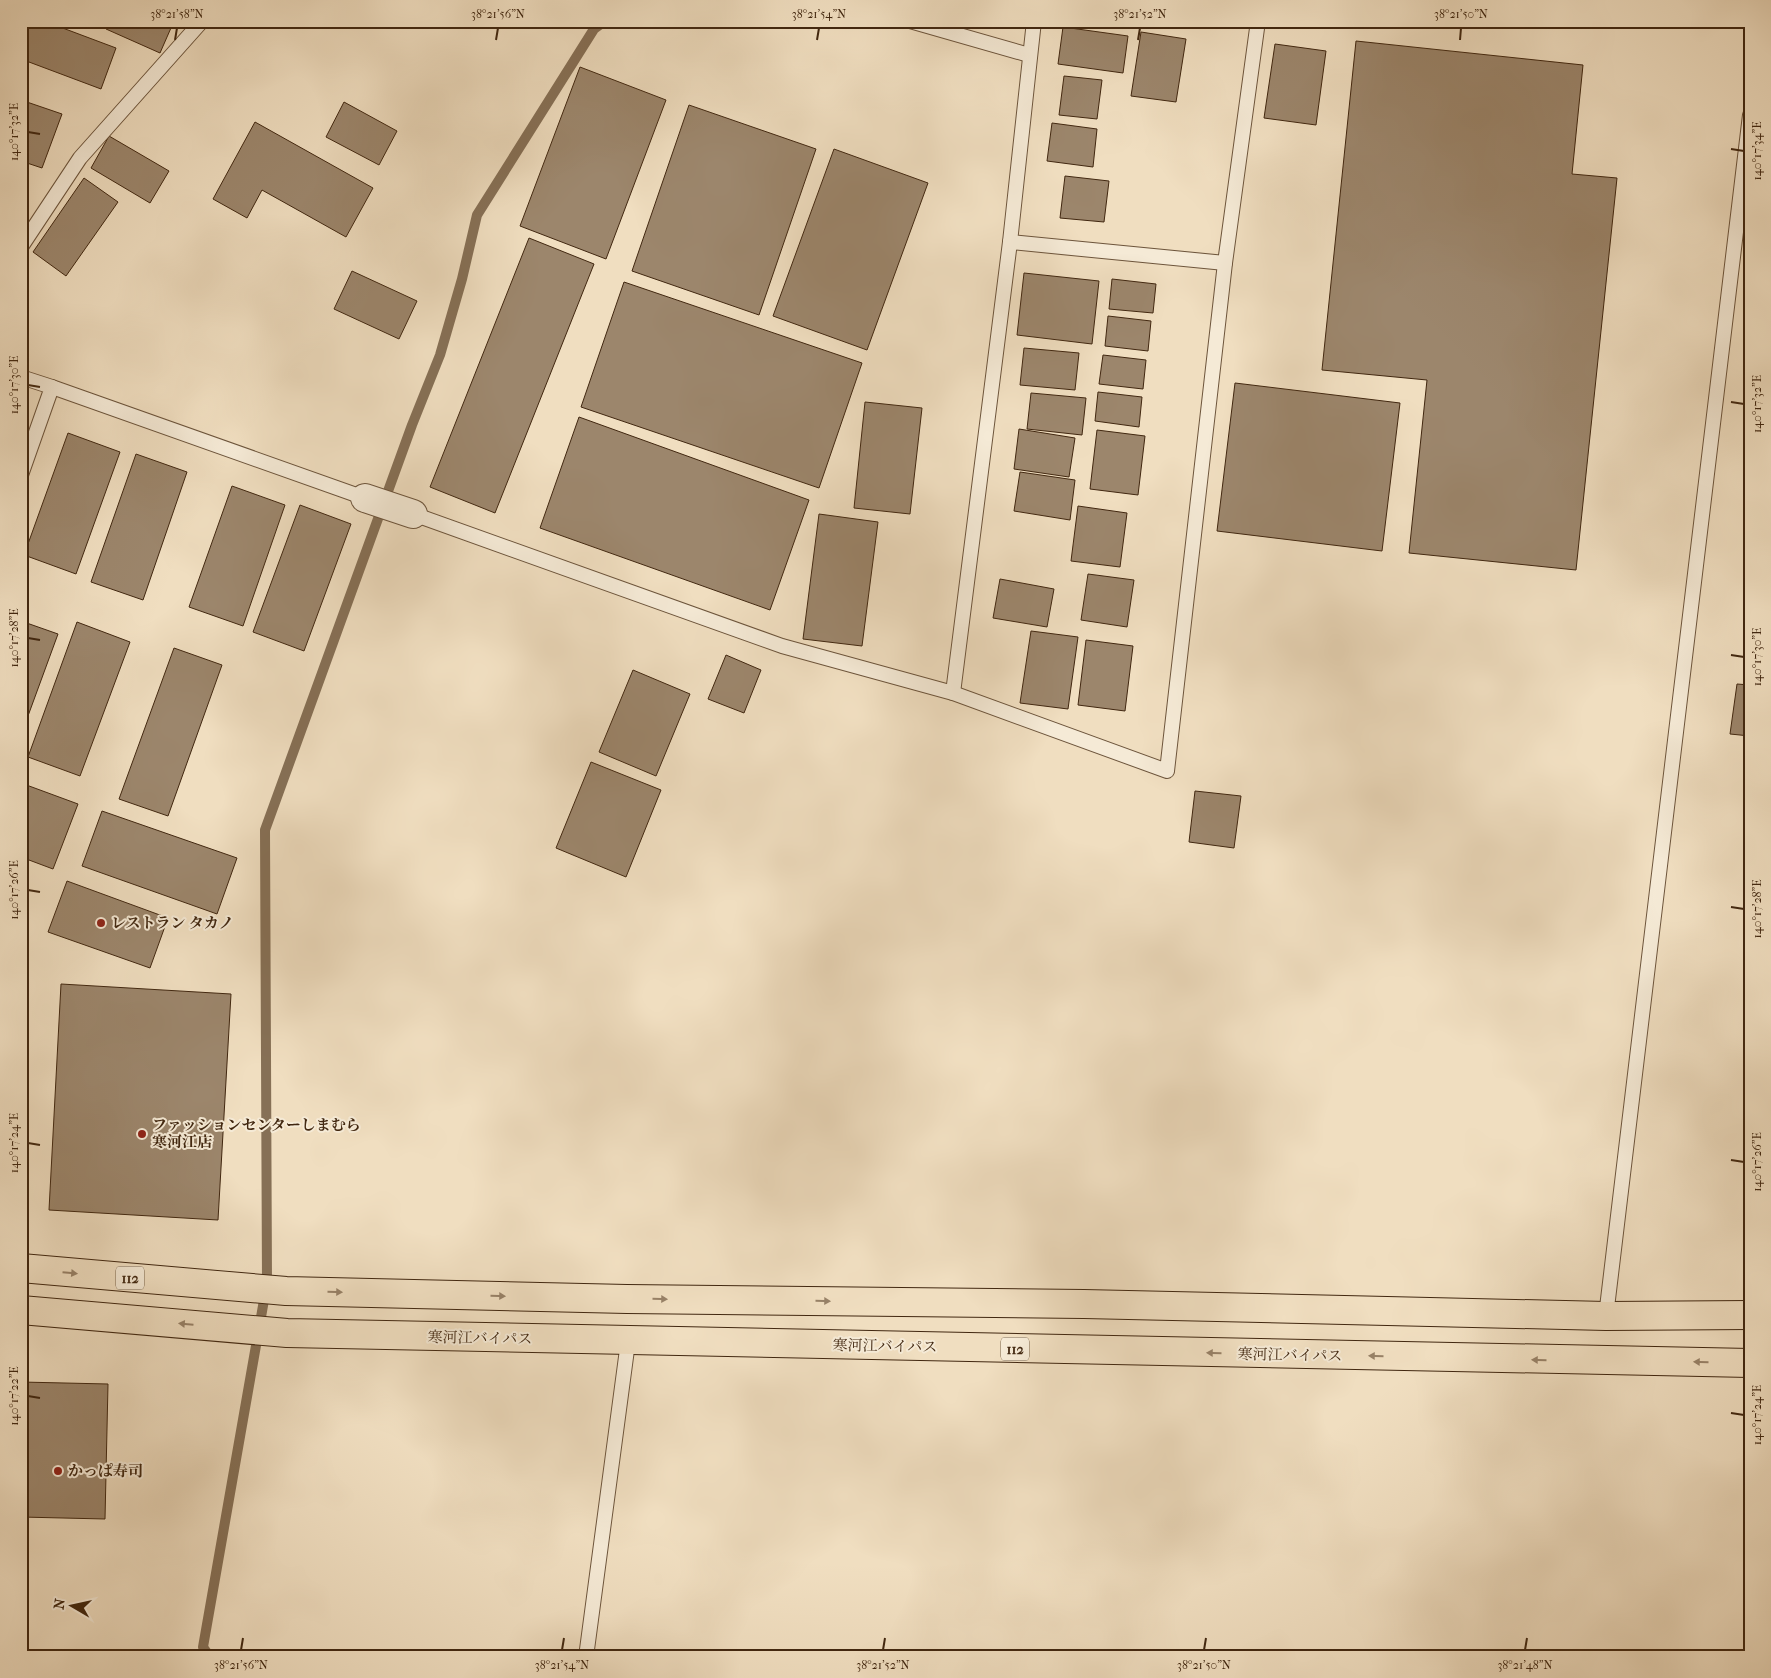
<svg xmlns="http://www.w3.org/2000/svg" width="1771" height="1678" font-family="'IM FELL French Canon','Noto Serif JP',serif">
	<rect width="100%" height="100%" fill="#f0dec0"/>
	<filter id="stains"><feTurbulence type="fractalNoise" baseFrequency=".004" numOctaves="4"/><feColorMatrix values="0 0 0 0 .2 0 0 0 0 .09 0 0 0 0 .02 0 0 0 .5 -.17"/></filter>
	<radialGradient id="worn" r=".72"><stop offset=".6" stop-color="#630" stop-opacity="0"/><stop offset="1" stop-color="#630" stop-opacity=".3"/></radialGradient>
	<g fill="none" stroke-linecap="round" stroke-linejoin="round">
		<!-- stream -->
		<polyline stroke="#867056" stroke-width="10" points="210,1657 203,1647 267,1283 265,830 412,425 440,355 462,279 477,215 594,29 605,21"/>
	</g>
	<!-- building -->
	<g fill="#9c866c" stroke="#412710">
		<polygon points="21,21 44,21 116,48 101,89 21,59"/>
		<polygon points="110,21 174,21 160,53 106,29"/>
		<polygon points="984,21 1018,21 1017,25"/>
		<polygon points="1136,21 1181,21 1181,27"/>
		<polygon points="1063,27 1128,36 1123,73 1058,64"/>
		<polygon points="1141,32 1186,39 1176,102 1131,96"/>
		<polygon points="1356,41 1583,65 1572,174 1617,178 1576,570 1409,553 1427,380 1322,370"/>
		<polygon points="1275,44 1326,51 1316,125 1264,118"/>
		<polygon points="580,67 666,100 606,259 520,226"/>
		<polygon points="1064,76 1102,80 1097,119 1059,115"/>
		<polygon points="21,100 62,114 42,168 21,161"/>
		<polygon points="344,102 397,131 379,165 326,137"/>
		<polygon points="689,105 816,149 759,315 632,271"/>
		<polygon points="255,122 373,188 346,237 262,190 247,218 213,199"/>
		<polygon points="1052,123 1097,129 1093,167 1047,161"/>
		<polygon points="109,136 169,171 150,203 91,168"/>
		<polygon points="834,149 928,183 867,350 773,316"/>
		<polygon points="1065,176 1109,181 1104,222 1060,218"/>
		<polygon points="84,178 118,202 66,276 33,252"/>
		<polygon points="529,238 594,264 495,513 430,487"/>
		<polygon points="352,271 417,301 399,339 334,309"/>
		<polygon points="1024,273 1099,281 1092,344 1017,335"/>
		<polygon points="1112,279 1156,284 1153,313 1109,309"/>
		<polygon points="624,282 862,363 819,488 581,407"/>
		<polygon points="1108,316 1151,321 1148,351 1105,346"/>
		<polygon points="1024,348 1079,353 1075,390 1020,385"/>
		<polygon points="1103,355 1146,360 1143,389 1099,384"/>
		<polygon points="1235,383 1400,403 1382,551 1217,531"/>
		<polygon points="1098,392 1142,397 1139,427 1095,421"/>
		<polygon points="1031,393 1086,398 1082,435 1027,429"/>
		<polygon points="865,402 922,408 910,514 854,508"/>
		<polygon points="579,417 809,500 770,610 540,528"/>
		<polygon points="1019,429 1075,438 1069,477 1014,469"/>
		<polygon points="1097,430 1145,436 1138,495 1090,489"/>
		<polygon points="68,433 120,452 76,574 24,555"/>
		<polygon points="136,454 187,472 143,600 91,582"/>
		<polygon points="1020,472 1075,480 1070,520 1014,511"/>
		<polygon points="232,486 285,505 243,626 189,607"/>
		<polygon points="300,505 351,524 304,651 253,632"/>
		<polygon points="1078,506 1127,513 1120,567 1071,561"/>
		<polygon points="819,514 878,522 862,646 803,639"/>
		<polygon points="1088,574 1134,580 1127,627 1081,620"/>
		<polygon points="1000,579 1054,589 1047,627 993,618"/>
		<polygon points="21,621 58,634 21,735"/>
		<polygon points="77,622 130,642 80,776 28,757"/>
		<polygon points="1031,631 1078,637 1068,709 1020,703"/>
		<polygon points="1086,640 1133,646 1125,711 1078,705"/>
		<polygon points="174,648 222,665 168,816 119,799"/>
		<polygon points="726,655 761,670 744,713 708,699"/>
		<polygon points="633,670 690,694 656,776 599,752"/>
		<polygon points="1737,684 1750,685 1750,736 1730,734"/>
		<polygon points="591,762 661,790 626,877 556,848"/>
		<polygon points="21,783 78,804 53,869 21,857"/>
		<polygon points="1195,791 1241,796 1234,848 1189,842"/>
		<polygon points="102,811 237,858 217,914 82,866"/>
		<polygon points="67,881 168,918 150,968 48,932"/>
		<polygon points="61,984 231,994 218,1220 49,1210"/>
		<polygon points="21,1382 108,1384 105,1519 21,1517"/>
	</g>
	<g fill="none" stroke-linecap="round" stroke-linejoin="round">
		<defs>
			<g id="service">
				<polyline points="910,21 1029,55"/>
				<polyline points="1010,242 1225,263"/>
				<polyline points="21,247 80,158 202,21"/>
				<polyline points="21,377 52,387 21,475"/>
				<polyline points="52,387 365,498"/>
				<polyline points="413,514 782,646 953,693 1167,771 1225,263 1258,21"/>
				<polyline points="953,693 1010,242 1034,21"/>
				<polyline points="1606,1316 1750,115"/>
				<polyline points="586,1657 628,1342"/>
			</g>
			<polyline id="minor" points="365,498 413,514"/>
			<g id="trunk">
				<polyline points="21,1268 286,1291 627,1299 1084,1304 1606,1316 1750,1315"/>
				<polyline points="21,1310 287,1333 1750,1363"/>
			</g>
		</defs>
		<!-- service casing -->
		<use href="#service" stroke="#6d553c" stroke-width="16"/>
		<!-- minor casing -->
		<use href="#minor" stroke="#6d553c" stroke-width="30"/>
		<!-- trunk casing -->
		<use href="#trunk" stroke="#412710" stroke-width="30"/>
		<!-- service -->
		<use href="#service" stroke="#f5ead6" stroke-width="14"/>
		<!-- minor -->
		<use href="#minor" stroke="#f5ead6" stroke-width="28"/>
		<!-- trunk -->
		<use href="#trunk" stroke="#f0dec0" stroke-width="28"/>
	</g>
	<!-- one-way arrows -->
	<defs><path id="oneway-solid" d="M-6-.8H1V-3.2L6.5 0L1 3.2V.8H-6Z" transform="scale(1.25)"/></defs>
	<g fill="#988268">
		<use href="#oneway-solid" transform="translate(70 1273) rotate(5)"/>
		<use href="#oneway-solid" transform="translate(335 1292) rotate(1)"/>
		<use href="#oneway-solid" transform="translate(498 1296) rotate(1)"/>
		<use href="#oneway-solid" transform="translate(660 1299) rotate(1)"/>
		<use href="#oneway-solid" transform="translate(823 1301) rotate(1)"/>
		<use href="#oneway-solid" transform="translate(186 1324) rotate(-175)"/>
		<use href="#oneway-solid" transform="translate(1214 1353) rotate(-179)"/>
		<use href="#oneway-solid" transform="translate(1376 1356) rotate(-179)"/>
		<use href="#oneway-solid" transform="translate(1539 1360) rotate(-179)"/>
		<use href="#oneway-solid" transform="translate(1701 1362) rotate(-179)"/>
	</g>
	<!-- ticks -->
	<path fill="none" stroke="#412710" stroke-width="2" d="M175 40 177 28M496 40 498 28M817 40 819 28M1138 40 1140 28M1460 40 1461 28M28 132 40 134M1731 149 1744 151M28 385 40 387M1731 402 1744 404M28 638 40 640M1731 655 1744 657M28 890 40 892M1731 907 1744 909M28 1143 40 1145M1731 1160 1744 1162M28 1396 40 1398M1731 1413 1744 1415M241 1650 243 1638M562 1650 564 1638M883 1650 885 1638M1204 1650 1206 1638M1525 1650 1527 1638"/>
	<!-- markers -->
	<g fill="#8f2418" stroke="#f5ead6" stroke-width="2">
		<circle cx="101" cy="923" r="5"/>
		<circle cx="142" cy="1134" r="5"/>
		<circle cx="58" cy="1471" r="5"/>
	</g>
	<g text-anchor="middle" stroke-width="4" stroke-linejoin="round" paint-order="stroke">
		<!-- shield labels -->
		<g fill="#f5ead6" stroke="#77624b" stroke-width="1">
			<rect x="116" y="1266.5" width="28" height="23" rx="4"/>
			<rect x="1001" y="1337.5" width="28" height="23" rx="4"/>
		</g>
		<g font-size="14" font-weight="bold" fill="#412710">
			<text x="130" y="1283">112</text>
			<text x="1015" y="1354">112</text>
		</g>
		<!-- poi labels -->
		<g font-size="15" font-weight="bold" fill="#412710" stroke="#f5ead6" text-anchor="start">
			<text x="111" y="928">レストラン タカノ</text>
			<text x="152" y="1130">ファッションセンターしまむら<tspan x="152" dy="17">寒河江店</tspan></text>
			<text x="68" y="1476">かっぱ寿司</text>
		</g>
		<!-- street labels -->
		<g font-size="15" fill="#412710" stroke="#f5ead6">
			<text transform="translate(480 1338) rotate(1)" y="5">寒河江バイパス</text>
			<text transform="translate(885 1346) rotate(1)" y="5">寒河江バイパス</text>
			<text transform="translate(1290 1355) rotate(1)" y="5">寒河江バイパス</text>
		</g>
	</g>
	<!-- margin -->
	<rect width="1771" height="1678" fill="none" stroke="#f0dec0" stroke-width="55"/>
	<!-- north arrow -->
	<g transform="translate(72 1606) rotate(279)" stroke="#f5ead6" stroke-width="4" paint-order="stroke">
	<path d="M0-4L9 19L0 12L-9 19Z" fill="#412710"/>
	<text y="-8" font-size="14" font-weight="bold" text-anchor="middle" fill="#412710">N</text>
	</g>
	<rect x="28" y="28" width="1716" height="1622" fill="none" stroke="#412710" stroke-width="2"/>
	<g font-size="12" text-anchor="middle" fill="#412710">
		<text x="177" y="18">38°21'58"N</text>
		<text x="498" y="18">38°21'56"N</text>
		<text x="819" y="18">38°21'54"N</text>
		<text x="1140" y="18">38°21'52"N</text>
		<text x="1461" y="18">38°21'50"N</text>
		<text transform="translate(14 132) rotate(-90)" y="4">140°17'32"E</text>
		<text transform="translate(1757 151) rotate(-90)" y="4">140°17'34"E</text>
		<text transform="translate(14 385) rotate(-90)" y="4">140°17'30"E</text>
		<text transform="translate(1757 404) rotate(-90)" y="4">140°17'32"E</text>
		<text transform="translate(14 638) rotate(-90)" y="4">140°17'28"E</text>
		<text transform="translate(1757 657) rotate(-90)" y="4">140°17'30"E</text>
		<text transform="translate(14 890) rotate(-90)" y="4">140°17'26"E</text>
		<text transform="translate(1757 909) rotate(-90)" y="4">140°17'28"E</text>
		<text transform="translate(14 1143) rotate(-90)" y="4">140°17'24"E</text>
		<text transform="translate(1757 1162) rotate(-90)" y="4">140°17'26"E</text>
		<text transform="translate(14 1396) rotate(-90)" y="4">140°17'22"E</text>
		<text transform="translate(1757 1415) rotate(-90)" y="4">140°17'24"E</text>
		<text x="241" y="1669">38°21'56"N</text>
		<text x="562" y="1669">38°21'54"N</text>
		<text x="883" y="1669">38°21'52"N</text>
		<text x="1204" y="1669">38°21'50"N</text>
		<text x="1525" y="1669">38°21'48"N</text>
	</g>
	<rect width="100%" height="100%" filter="url(#stains)"/>
	<rect width="100%" height="100%" fill="url(#worn)"/>
</svg>
